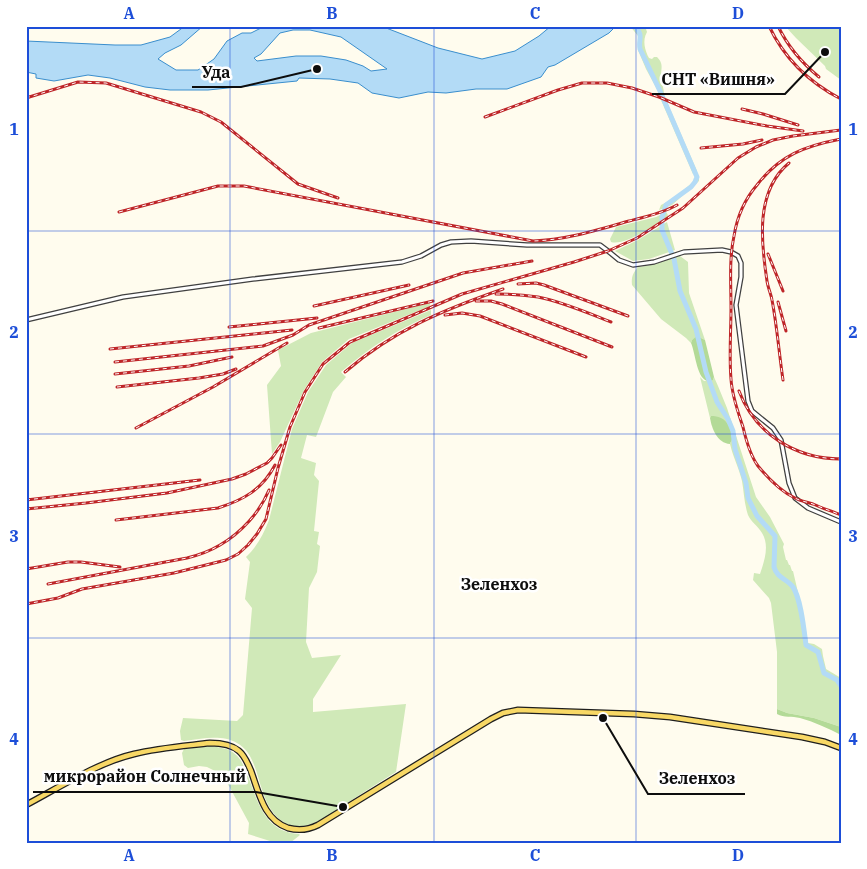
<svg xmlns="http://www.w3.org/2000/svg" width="867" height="869" font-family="'IBM Plex Serif',serif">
	<rect width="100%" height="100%" fill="#fffcee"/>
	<!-- green -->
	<g fill="#d0e9b8">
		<path d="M630 26H639L646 29 647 32C642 40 645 51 649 58L652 59 654 57H657C664 64 661 68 661 77 661 82 664 88 664 94H661L658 91 646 69 638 50V36Z"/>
		<polygon points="785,26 841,26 841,80 826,69 825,66 796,38"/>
		<polygon points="661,100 667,102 697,171 693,174"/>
		<polygon points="699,177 699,181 672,205 659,210 661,205 673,199"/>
		<path d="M666 212 668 215 667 217C654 225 626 246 611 242L610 239 616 227 656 217Z"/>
		<polygon points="667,222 675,250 649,259 633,261 615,251 638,240"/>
		<path d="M676 256H680L688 262 689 293 705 340 699 337 692 340 691 343 686 338 661 319 632 285C631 277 633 273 638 267 652 266 664 261 676 256Z"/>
		<polygon points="430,303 430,306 349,339 322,362 304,390 280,442 272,454 267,385 281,366 278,350 311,333"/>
		<path d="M431 310V315C398 329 369 348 341 372L346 377 333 392 316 437 307 435 301 458 316 463 314 475 319 481 314 531 319 532 317 544 320 546 317 572 309 588 306 642 312 658 341 655 313 699V712L406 704 396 772C378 783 361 794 344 805 331 813 318 824 303 826 296 828 288 825 282 821 255 802 263 757 237 743 221 734 201 739 184 741L181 740 180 731 183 718 237 721 243 715 252 608 245 599 250 562 246 557C257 547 264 533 269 520L292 429 308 392 326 365 352 343Z"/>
		<path d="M700 377 704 381 713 380 714 377 718 386 727 408 756 497 770 517 784 544 783 547 786 560H787L789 565H790L792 571H793L804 618 808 643 814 644 822 649 823 656 826 669 841 678V727L814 718 787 713 777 709V652L771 603 769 598 753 580 754 573 760 574C764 562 770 546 762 533 758 526 751 522 748 515 744 503 744 492 742 481 739 468 733 457 730 444L731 442 711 416 710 418Z"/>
		<path d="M209 746C217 747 229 748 235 754 239 757 242 762 244 767 257 794 260 832 299 834L300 835 290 843H270V841L248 834 249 823 229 786 224 779 219 773 207 767 199 766 188 768 184 765 182 753 184 749Z"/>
	</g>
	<!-- forest -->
	<g fill="#b3da97">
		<path d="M696 337H699L705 340 714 377 713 380C697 387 696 354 691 343L692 340Z"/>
		<path d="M711 416C726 416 731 426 732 439L730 444C717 443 712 429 710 418Z"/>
		<path d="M777 709 787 713 814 718 841 727V735C828 728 814 722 800 718 792 716 784 718 777 714Z"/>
	</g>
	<!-- water -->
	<path fill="#b3dbf6" stroke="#3a8ecd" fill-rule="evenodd" d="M185 26H203L181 45 165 53 158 59 176 70H198L214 59 227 41 242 33H251L265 26H381L438 48 482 59 515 51 539 36 551 26H616L609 33 555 65 548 67 541 77 507 89H476L446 93 428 92 399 98 372 93 358 83 330 79 299 78 297 81 208 90H170L145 87 110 78 88 75 54 81 36 78V74L26 72V41L115 45H141L170 37ZM293 30H310L341 37 387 69 371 71 363 66 346 60 321 56H296L257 61 254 58 261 54 280 33Z"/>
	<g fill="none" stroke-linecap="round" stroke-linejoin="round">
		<!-- river -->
		<path stroke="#b3dbf6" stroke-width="5" d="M635 26C644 36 638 39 640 49L660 91 697 177 695 182 691 187 666 205 662 217V230L674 259 680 291 696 329 706 372 717 402 728 419 733 431 735 449 746 483 748 498 757 516 775 536 774 567C777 578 787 579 793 587 801 599 804 630 806 645L818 652 824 673 837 680 841 686"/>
		<defs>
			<polyline id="minor" points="26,320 123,297 253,279 402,262 421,256 441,245 451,242 471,241 527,245 600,245 608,251 619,260 633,265 654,262 684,252 722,250 731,252 738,256 741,263 741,277 736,305 748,401 752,411 773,428 781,440 789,483 795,498 808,508 841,522"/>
			<path id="major" d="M26 805C58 788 99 762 134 754 158 748 185 746 210 743 220 743 231 744 239 751 245 756 248 764 251 771 259 793 264 820 288 828 299 831 308 830 318 825L491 719 503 713 518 710 634 714 670 717 802 737 825 742 841 748"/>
		</defs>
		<!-- minor casing -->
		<use href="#minor" stroke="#404040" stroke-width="5.5"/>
		<!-- major casing -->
		<use href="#major" stroke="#1e1e1e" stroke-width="7"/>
		<!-- minor -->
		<use href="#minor" stroke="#fff" stroke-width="3"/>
		<!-- major -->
		<use href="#major" stroke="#f8d865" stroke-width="4.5"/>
		<defs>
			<g id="rail">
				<path d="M769 26C784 58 810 83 841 99"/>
				<path d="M778 26C787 45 802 63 819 77"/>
				<polyline points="26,98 78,82 106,83 201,112 221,122 298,184 338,198"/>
				<polyline points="742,109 763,114 798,125"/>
				<polyline points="485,117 558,90 582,83 607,83 632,88 659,97 694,112 767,126 803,131"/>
				<path d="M841 139C805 146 780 155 757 185 745 199 737 217 734 236 729 259 731 284 731 308 731 331 729 356 731 379 732 396 738 412 743 427 746 440 750 455 758 466 768 478 780 491 795 498 800 501 807 502 813 504 822 508 831 511 841 515"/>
				<polyline points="701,148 743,144 762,140"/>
				<path d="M119 212 218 186H244L533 241C566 240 597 230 629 221 645 217 663 213 677 205"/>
				<polyline points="768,254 783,291"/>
				<polyline points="518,284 536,283 544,285 628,316"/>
				<path d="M496 294C510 294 524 295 538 297 563 302 588 313 611 322"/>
				<polyline points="476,301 491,301 502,304 612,347"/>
				<polyline points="778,302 786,331"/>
				<polyline points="314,306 409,285"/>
				<polyline points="445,315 462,313 480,316 586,357"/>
				<polyline points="229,327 317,318"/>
				<polyline points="319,328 433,301"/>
				<polyline points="110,349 292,330"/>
				<polyline points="115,362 263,346 293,335 309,325 463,273 532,261"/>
				<path d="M345 372C394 330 443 310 503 289"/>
				<polyline points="115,374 189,366 232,357"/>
				<path d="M783 380C779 353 777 326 772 300 771 294 768 288 767 281 761 242 755 191 789 163"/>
				<polyline points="117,387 199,378 223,374 236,369"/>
				<path d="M739 391C755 434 796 459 841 459"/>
				<polyline points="136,428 213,387 287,343"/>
				<polyline points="26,500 200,480"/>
				<polyline points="26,509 86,503 167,493 232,479 246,474 267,463 272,458 281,445"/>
				<path d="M116 520 218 508C243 500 262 490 275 465"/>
				<polyline points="26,569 68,562 81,562 120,567"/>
				<path d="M48 584 187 558C199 555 210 551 220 545 241 533 260 512 269 490"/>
				<polyline points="26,604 58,598 82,589 174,573 226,560 238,554 248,545 257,534 266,519 278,468 290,427 305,392 323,364 350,342 462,294 574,262 608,251 637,238 683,208 738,158 756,147 773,140 793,136 841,130"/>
			</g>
		</defs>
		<!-- rail casing -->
		<use href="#rail" stroke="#be2528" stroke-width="3"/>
		<!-- rail -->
		<use href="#rail" stroke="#fff" stroke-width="1" stroke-dasharray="4" stroke-linecap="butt"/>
	</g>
	<!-- grid -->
	<path fill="none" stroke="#1d4ed8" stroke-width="1" stroke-opacity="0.55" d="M230 26V843M434 26V843M636 26V843M26 231H841M26 434H841M26 638H841"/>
	<g text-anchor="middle" stroke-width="5" stroke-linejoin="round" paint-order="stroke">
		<!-- neighbourhood labels -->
		<g font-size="16" font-weight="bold" fill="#0d0d0d" stroke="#fff">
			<text x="499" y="590">Зеленхоз</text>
		</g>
	</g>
	<!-- callouts -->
	<path fill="none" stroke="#0d0d0d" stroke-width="2" d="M317 69L241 87H192M825 52L785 94H652M343 807L256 792H33M603 718L648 794H745"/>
	<g fill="#0d0d0d" stroke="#fff" stroke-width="2">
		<circle cx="317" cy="69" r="5"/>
		<circle cx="825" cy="52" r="5"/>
		<circle cx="343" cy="807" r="5"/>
		<circle cx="603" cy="718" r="5"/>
	</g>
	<g font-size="16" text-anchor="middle" font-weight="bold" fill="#0d0d0d" stroke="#fff" stroke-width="5" stroke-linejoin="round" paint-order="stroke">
		<text x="216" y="78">Уда</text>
		<text x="718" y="85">СНТ «Вишня»</text>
		<text x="145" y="782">микрорайон Солнечный</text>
		<text x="697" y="784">Зеленхоз</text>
	</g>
	<!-- border -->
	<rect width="867" height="869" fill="none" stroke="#ffffff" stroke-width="55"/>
	<rect x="28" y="28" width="812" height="814" fill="none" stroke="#1d4ed8" stroke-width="2"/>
	<g font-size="16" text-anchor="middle" font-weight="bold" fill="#1d4ed8">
		<text x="129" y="19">A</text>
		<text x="332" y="19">B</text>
		<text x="535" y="19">C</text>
		<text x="738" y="19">D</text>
		<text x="14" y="135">1</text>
		<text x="853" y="135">1</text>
		<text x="14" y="338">2</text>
		<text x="853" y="338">2</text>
		<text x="14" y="542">3</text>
		<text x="853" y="542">3</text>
		<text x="14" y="745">4</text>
		<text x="853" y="745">4</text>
		<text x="129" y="861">A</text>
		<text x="332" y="861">B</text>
		<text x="535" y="861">C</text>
		<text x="738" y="861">D</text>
	</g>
</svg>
